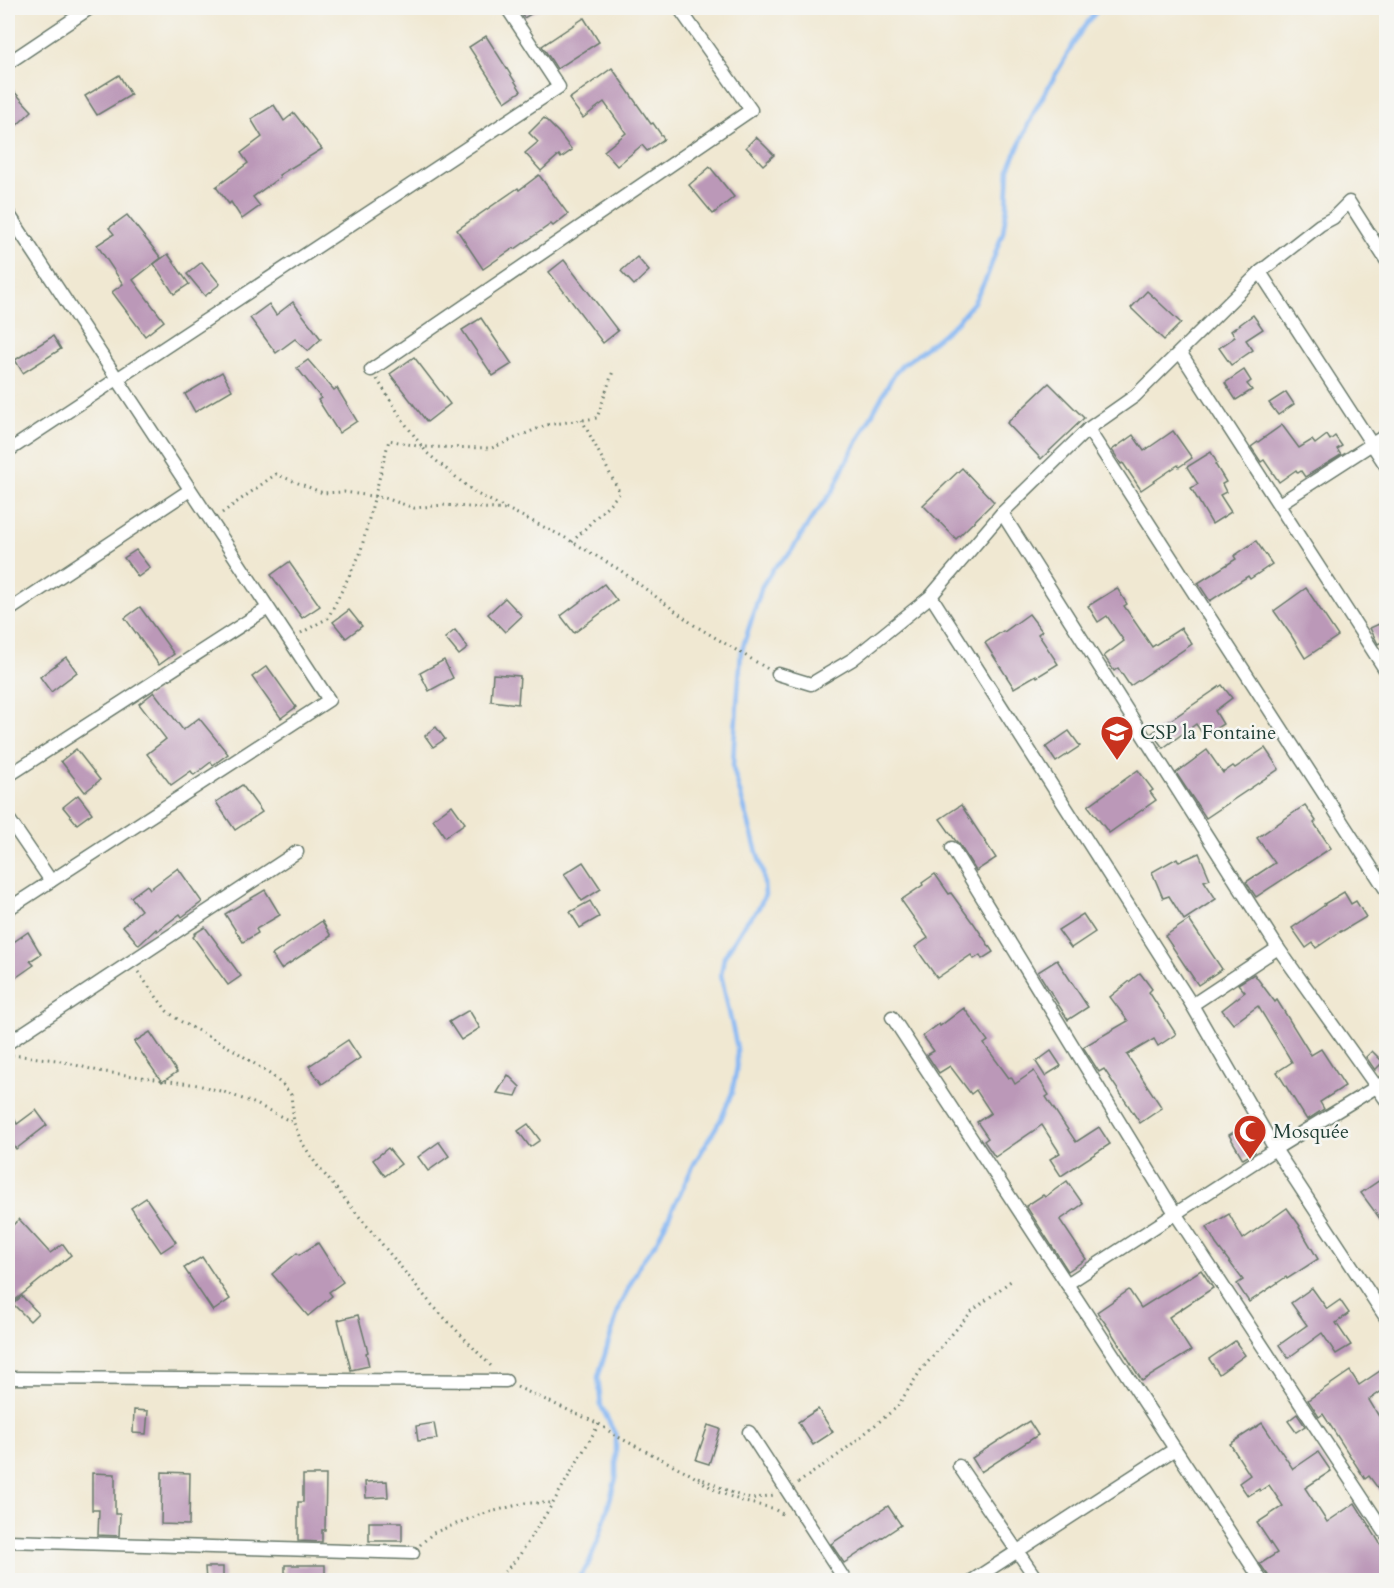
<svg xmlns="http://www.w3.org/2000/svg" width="1394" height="1588" font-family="Cardo,serif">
	<rect width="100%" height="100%" fill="#f6f6f2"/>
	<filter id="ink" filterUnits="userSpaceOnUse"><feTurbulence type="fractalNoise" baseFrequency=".0167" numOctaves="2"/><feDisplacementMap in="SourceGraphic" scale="12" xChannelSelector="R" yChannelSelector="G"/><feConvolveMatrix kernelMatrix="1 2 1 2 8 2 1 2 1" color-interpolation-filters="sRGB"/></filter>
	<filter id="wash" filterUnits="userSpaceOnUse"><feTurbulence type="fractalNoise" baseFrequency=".008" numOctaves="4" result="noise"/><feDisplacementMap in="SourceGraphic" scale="24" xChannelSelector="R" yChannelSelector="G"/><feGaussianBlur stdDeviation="1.35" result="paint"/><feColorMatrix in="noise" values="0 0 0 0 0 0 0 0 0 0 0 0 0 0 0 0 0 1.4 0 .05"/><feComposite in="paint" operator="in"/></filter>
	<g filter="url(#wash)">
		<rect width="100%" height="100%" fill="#f0e8d2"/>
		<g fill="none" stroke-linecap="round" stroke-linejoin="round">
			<!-- stream -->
			<polyline stroke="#87b8f3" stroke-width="4.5" points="577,1580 588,1565 600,1535 616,1478 616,1436 601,1406 598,1377 620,1305 642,1261 657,1241 694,1164 721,1119 732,1093 737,1067 737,1048 721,975 724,957 745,923 758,909 765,895 763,873 733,768 734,744 741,653 762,586 773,569 790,553 812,518 834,489 845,464 893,376 902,365 918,354 956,323 974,302 986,279 1003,232 1007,207 1009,168 1035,110 1081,31 1099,8"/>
		</g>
		<g id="blocks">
			<!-- building -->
			<g fill="#bb98b8">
				<polygon points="517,8 541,8 524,18"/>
				<polygon points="584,18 599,42 557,69 542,46"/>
				<polygon points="486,36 521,91 505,102 469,47"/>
				<polygon points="612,68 651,124 653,123 664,139 647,151 642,145 617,166 604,151 626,133 604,102 583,118 569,99"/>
				<polygon points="119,75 131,95 97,115 85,96"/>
				<polygon points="8,85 32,111 16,126 8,117"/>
				<polygon points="274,105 284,121 294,113 322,149 279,175 280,177 253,197 260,206 242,219 231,202 229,204 216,187 248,163 241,153 262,137 251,119"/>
				<polygon points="544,118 559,133 572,150 561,158 559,155 541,171 525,153 538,142 529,133"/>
				<polygon points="756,137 774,155 763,165 746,147"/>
				<polygon points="710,167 734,197 713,214 689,185"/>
				<polygon points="539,175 568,214 553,226 551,224 515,249 514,248 483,269 457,230 518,188 519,190"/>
				<polygon points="127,215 161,258 133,280 164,321 145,336 112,292 123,284 97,245 114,234 109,228"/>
				<polygon points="168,254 189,284 174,294 154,264"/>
				<polygon points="637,257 649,271 634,285 621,271"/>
				<polygon points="564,260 618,331 603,343 549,272"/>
				<polygon points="202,262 220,284 205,296 187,274"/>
				<polygon points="1147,291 1181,323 1164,340 1131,308"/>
				<polygon points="293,302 321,339 308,351 295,339 276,353 250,318 269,304 276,315"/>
				<polygon points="1253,315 1263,329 1246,340 1253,350 1231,365 1219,348 1235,337 1231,331"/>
				<polygon points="481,318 512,364 493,376 462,330"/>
				<polygon points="53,336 61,349 23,373 15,360"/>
				<polygon points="414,357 450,404 427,422 390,374"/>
				<polygon points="308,360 334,390 337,388 357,421 339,433 318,400 321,398 297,368"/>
				<polygon points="1244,370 1251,381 1247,384 1252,390 1236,400 1225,383"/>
				<polygon points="222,372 232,390 195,412 185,394"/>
				<polygon points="1049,383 1084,418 1041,459 1007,423"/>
				<polygon points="1286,392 1294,404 1278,415 1269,403"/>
				<polygon points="1282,425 1299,448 1312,440 1315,444 1327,435 1330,440 1335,436 1342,446 1337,449 1341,455 1305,477 1301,471 1298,473 1296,470 1279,482 1264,460 1261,462 1251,447"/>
				<polygon points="1173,431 1192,458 1179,467 1178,465 1141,490 1123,463 1121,464 1112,450 1133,435 1144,451"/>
				<polygon points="1211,452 1217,463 1215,464 1226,482 1222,484 1226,492 1220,495 1231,512 1212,524 1191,488 1198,484 1187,467"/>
				<polygon points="962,468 994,502 956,539 923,505"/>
				<polygon points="1256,541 1272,564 1250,579 1248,576 1210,601 1198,583 1236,559 1234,556"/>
				<polygon points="136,550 150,568 138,577 124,558"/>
				<polygon points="289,562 320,606 302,618 271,575"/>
				<polygon points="604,584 617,601 574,633 561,616"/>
				<polygon points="1117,588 1127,604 1124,606 1152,647 1181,628 1192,644 1130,686 1118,668 1114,671 1104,656 1124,641 1107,616 1098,622 1088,606"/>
				<polygon points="1306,588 1338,636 1305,658 1291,635 1274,611"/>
				<polygon points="505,598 522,616 505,632 488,614"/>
				<polygon points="140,607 174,654 159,665 125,618"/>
				<polygon points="349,610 362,626 346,638 333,622"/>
				<polygon points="1029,614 1042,631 1038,634 1058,664 1037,677 1036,675 1014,688 985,643 1003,631 1004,632"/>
				<polygon points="1386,621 1386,640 1378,644 1370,628"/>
				<polygon points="455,630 468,648 459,655 445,638"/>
				<polygon points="66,657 77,672 51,692 40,677"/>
				<polygon points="444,660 453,678 429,691 420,673"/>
				<polygon points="267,666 296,707 281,718 252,677"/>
				<polygon points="493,674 520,676 518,704 491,701"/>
				<polygon points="1222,685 1232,698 1215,711 1223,724 1204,736 1196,724 1163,748 1152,733"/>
				<polygon points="154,692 183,730 199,718 228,754 213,765 211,762 194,775 191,771 171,785 147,754 166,739 139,704"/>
				<polygon points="436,727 445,739 433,747 425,736"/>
				<polygon points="1069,731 1080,746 1056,762 1046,747"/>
				<polygon points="1265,748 1279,769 1206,818 1176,773 1207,750 1223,773 1233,766 1235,768"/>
				<polygon points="76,749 100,780 85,792 61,761"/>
				<polygon points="1138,770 1153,790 1150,792 1156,800 1109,833 1088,806"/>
				<polygon points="242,785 262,812 235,830 216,802"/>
				<polygon points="78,795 92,813 77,824 63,807"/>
				<polygon points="452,805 465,823 445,837 433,819"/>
				<polygon points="961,805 996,858 976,871 959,844 955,840 940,819"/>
				<polygon points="1305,805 1316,821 1314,823 1331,848 1256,897 1246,882 1275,863 1257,838"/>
				<polygon points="1199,853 1210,879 1204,881 1216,899 1184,920 1169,896 1163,898 1152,872 1177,858 1179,862"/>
				<polygon points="583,862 601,889 582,901 564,874"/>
				<polygon points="178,868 202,902 182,917 180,914 157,931 156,929 139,945 123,926 141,910 131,897 147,885 150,889"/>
				<polygon points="935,874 949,894 951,893 972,922 973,922 993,952 982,959 980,955 974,959 971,955 937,978 915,947 928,938 901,900 923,885 922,883"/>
				<polygon points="265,890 280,915 256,929 258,933 243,942 225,914"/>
				<polygon points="1344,892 1351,904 1356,901 1366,917 1341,932 1341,931 1316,948 1313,943 1306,948 1292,928 1325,905 1324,904"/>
				<polygon points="590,901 599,917 580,928 570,912"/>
				<polygon points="1083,914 1095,932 1071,948 1058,930"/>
				<polygon points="1189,920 1222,969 1198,985 1165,936"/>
				<polygon points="322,921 331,936 281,969 272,955"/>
				<polygon points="205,927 241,976 228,985 193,937 195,935 194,934"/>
				<polygon points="28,932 41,954 30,961 34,965 8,983 8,946"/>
				<polygon points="1057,960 1088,1007 1068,1020 1038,972"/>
				<polygon points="1140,973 1152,989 1149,992 1176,1034 1158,1046 1154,1039 1127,1055 1162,1108 1140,1123 1104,1069 1099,1072 1083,1047 1128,1021 1110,997"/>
				<polygon points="1254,974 1275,1002 1277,1000 1311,1055 1321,1049 1345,1086 1320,1102 1324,1109 1307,1120 1277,1072 1292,1062 1258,1006 1233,1024 1222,1010 1245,992 1238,984"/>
				<polygon points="964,1008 988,1041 984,1044 1009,1078 1011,1077 1015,1084 1034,1071 1049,1095 1046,1097 1076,1142 1099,1127 1110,1144 1061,1176 1050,1159 1060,1153 1042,1125 995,1157 984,1141 988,1138 977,1122 991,1113 976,1090 971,1094 950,1066 939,1073 927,1055 934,1051 923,1036 939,1024 940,1026"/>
				<polygon points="469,1010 480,1028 461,1040 449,1022"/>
				<polygon points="150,1032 177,1072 162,1082 134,1042"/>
				<polygon points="348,1040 360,1058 322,1084 309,1066"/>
				<polygon points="1051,1051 1061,1066 1045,1076 1036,1062"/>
				<polygon points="1372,1051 1383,1062 1375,1070 1366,1057"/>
				<polygon points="508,1075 520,1087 516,1096 497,1093"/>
				<polygon points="36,1110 47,1125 16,1149 14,1146 8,1150 8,1126 15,1120 17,1124"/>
				<polygon points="528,1124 540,1140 530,1147 518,1131"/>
				<polygon points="1240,1128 1255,1152 1243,1159 1229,1135"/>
				<polygon points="439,1142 449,1156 428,1171 418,1157"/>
				<polygon points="388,1148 401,1164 385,1176 373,1160"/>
				<polygon points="1386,1176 1386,1227 1361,1193"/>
				<polygon points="1067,1181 1083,1204 1060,1220 1086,1259 1068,1271 1026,1206 1043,1195 1045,1197"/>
				<polygon points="146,1198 176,1242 161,1252 131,1208"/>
				<polygon points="1287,1208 1300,1226 1299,1227 1318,1259 1287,1279 1286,1277 1249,1302 1237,1284 1243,1280 1216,1244 1207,1227 1229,1214 1243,1239"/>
				<polygon points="19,1219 50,1253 63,1244 71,1255 14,1301 8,1293 8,1230"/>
				<polygon points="318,1243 343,1282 329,1292 332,1296 308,1316 272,1274 297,1253 299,1255"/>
				<polygon points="202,1257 230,1299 213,1311 184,1268"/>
				<polygon points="1201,1270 1213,1288 1169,1317 1191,1351 1142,1381 1108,1327 1097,1312 1129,1290 1141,1308"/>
				<polygon points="1312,1288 1327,1309 1340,1300 1349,1313 1336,1323 1351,1345 1336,1354 1322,1333 1288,1358 1279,1345 1307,1325 1291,1303"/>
				<polygon points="22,1296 38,1313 30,1321 13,1304"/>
				<polygon points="358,1315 368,1352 366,1353 369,1366 351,1370 338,1320"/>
				<polygon points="1235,1341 1245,1355 1219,1374 1209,1359"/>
				<polygon points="1386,1367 1386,1388 1369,1400 1386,1428 1386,1499 1369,1476 1365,1479 1323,1414 1319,1417 1308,1400 1350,1371 1359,1385"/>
				<polygon points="818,1409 833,1432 813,1445 798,1422"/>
				<polygon points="134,1410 148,1411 146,1434 133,1433"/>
				<polygon points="1297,1414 1305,1426 1296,1432 1288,1421"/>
				<polygon points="1029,1421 1038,1435 981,1472 972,1458"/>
				<polygon points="434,1423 437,1439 418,1441 416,1426"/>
				<polygon points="1262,1423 1293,1469 1318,1452 1331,1471 1305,1488 1327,1522 1355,1503 1386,1553 1386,1581 1269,1581 1268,1575 1260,1564 1277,1553 1257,1523 1283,1506 1269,1485 1260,1491 1259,1489 1248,1496 1239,1483 1250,1475 1230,1444"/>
				<polygon points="708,1425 720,1429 709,1464 696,1460"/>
				<polygon points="162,1472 190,1473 189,1525 161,1524"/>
				<polygon points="92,1473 115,1474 115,1514 120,1514 119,1536 98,1535 99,1510 92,1510"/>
				<polygon points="303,1475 326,1475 325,1530 322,1530 322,1542 298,1541 298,1502 303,1502"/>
				<polygon points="387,1481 388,1497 366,1498 365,1482"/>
				<polygon points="888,1506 901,1525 844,1563 831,1544"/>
				<rect x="369" y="1522" width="33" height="19"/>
				<rect x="285" y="1565" width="40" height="16"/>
				<polygon points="205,1567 223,1567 223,1581 206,1581"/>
			</g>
		</g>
	</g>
	<g filter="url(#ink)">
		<use href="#blocks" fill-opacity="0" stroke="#68796b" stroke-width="1.5"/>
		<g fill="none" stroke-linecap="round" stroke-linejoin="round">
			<defs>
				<g id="street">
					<polyline points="8,63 90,8"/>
					<polyline points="8,213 329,700 8,909"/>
					<polyline points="1260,272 1386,466"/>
					<polyline points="1180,352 1386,671"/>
					<polyline points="371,370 751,110 679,8"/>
					<polyline points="1088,429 1386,890"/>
					<polyline points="8,451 559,87 507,8"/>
					<polyline points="1279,504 1386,435"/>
					<polyline points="1002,513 1278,948 1386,1100"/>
					<polyline points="931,596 1192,1005 1275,1149 1386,1318"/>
					<polyline points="8,611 190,490"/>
					<polyline points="778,674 811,684 853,659 931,596 1002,513 1088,429 1135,396 1260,272 1320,225 1333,218 1349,202 1386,260"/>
					<polyline points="8,776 268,608"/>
					<polyline points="8,818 51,881"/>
					<polyline points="952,848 1175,1213 1386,1534"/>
					<polyline points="1192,1005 1278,948"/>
					<polyline points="892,1017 1261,1580"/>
					<polyline points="8,1043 297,852"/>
					<polyline points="1067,1284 1275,1149 1386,1081"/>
					<polyline points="8,1378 506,1381"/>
					<polyline points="749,1432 845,1580"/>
					<polyline points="959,1466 1037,1580"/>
					<polyline points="8,1541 413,1553"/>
					<polyline points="973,1580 1175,1449"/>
				</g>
			</defs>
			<!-- street casing -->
			<use href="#street" stroke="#68796b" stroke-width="15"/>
			<!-- path -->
			<g stroke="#68796b" stroke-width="3" stroke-dasharray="1.5 4.5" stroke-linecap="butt">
				<polyline points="377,379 404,422 427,453 475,493 564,537 620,570 694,625 768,669"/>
				<polyline points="222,513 276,474 323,493 344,492 385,498 414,508 443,505 508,510"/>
				<polyline points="572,542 620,493 582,420"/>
				<polyline points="301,633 328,618 360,554 389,440 422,447 492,448 546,425 597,418 613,371"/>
				<polyline points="138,972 167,1011 180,1021 234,1050 271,1075 284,1086 291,1095 294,1123 301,1141 316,1164 432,1305 493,1368"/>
				<polyline points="12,1055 57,1060 98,1071 198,1085 224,1092 256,1104 294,1123"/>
				<polyline points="517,1387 599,1424 616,1436 685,1471 718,1492 745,1502 772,1508 786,1516"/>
				<polyline points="698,1477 735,1494 750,1499 774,1495"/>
				<polyline points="798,1483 841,1453 897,1407 921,1370 972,1311 1012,1280"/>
				<polyline points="420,1545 433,1533 479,1515 525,1503 553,1503"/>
				<polyline points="496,1580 517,1559 553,1503 599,1424"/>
			</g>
			<!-- street -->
			<use href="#street" stroke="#fff" stroke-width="12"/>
		</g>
	</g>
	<!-- icons -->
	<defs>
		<symbol id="school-pin" viewBox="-11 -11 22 30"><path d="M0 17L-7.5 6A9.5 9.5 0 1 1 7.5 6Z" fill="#c8321e" stroke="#f6f6f2"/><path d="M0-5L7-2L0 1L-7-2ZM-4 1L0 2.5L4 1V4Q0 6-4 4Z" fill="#fff"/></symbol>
		<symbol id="mosque-pin" viewBox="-11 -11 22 30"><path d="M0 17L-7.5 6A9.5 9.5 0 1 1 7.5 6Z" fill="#c8321e" stroke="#f6f6f2"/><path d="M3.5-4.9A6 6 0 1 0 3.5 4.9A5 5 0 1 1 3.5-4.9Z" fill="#fff"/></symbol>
	</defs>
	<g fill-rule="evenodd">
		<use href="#school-pin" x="1098" y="713" width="38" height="52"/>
		<use href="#mosque-pin" x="1231" y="1112" width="38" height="52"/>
	</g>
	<g text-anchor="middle" stroke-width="5" stroke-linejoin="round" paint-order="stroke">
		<!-- poi labels -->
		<g font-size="20" fill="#1f3d34" stroke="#f6f6f2" text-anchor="start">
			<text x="1140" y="739">CSP la Fontaine</text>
			<text x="1273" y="1138">Mosquée</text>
		</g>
	</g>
	<!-- margin -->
	<rect width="1394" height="1588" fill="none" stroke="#f6f6f2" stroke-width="30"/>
</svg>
